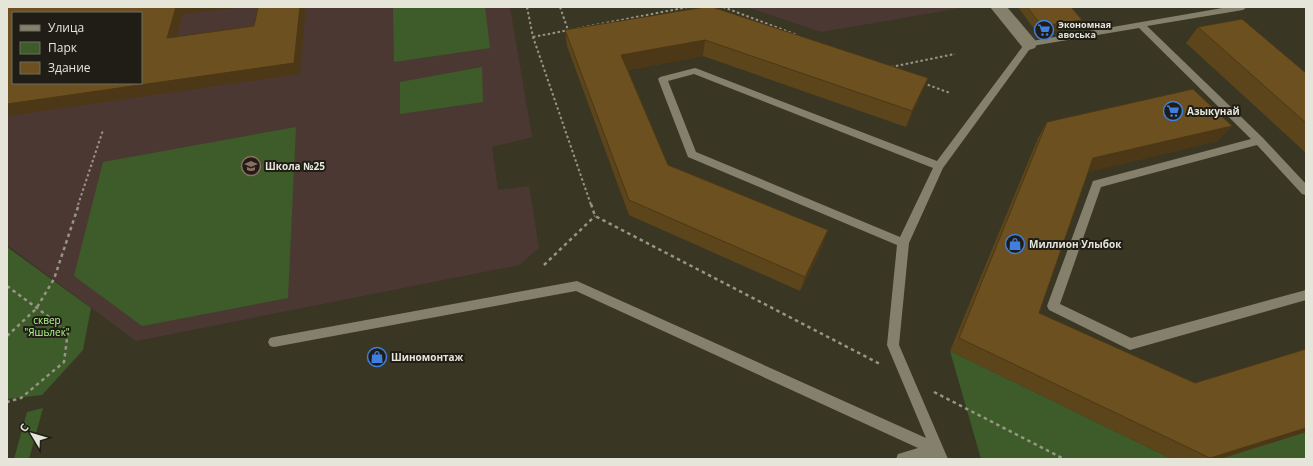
<svg xmlns="http://www.w3.org/2000/svg" width="1313" height="466" font-family="'Open Sans',sans-serif">
	<rect width="100%" height="100%" fill="#3a3624"/>
	<!-- education -->
	<g fill="#4c3833" fill-rule="evenodd">
		<path d="M7 7H510L532 137 492 147 498 190 529 186 539 248 519 265 136 341 7 245ZM13 13H141V83H13Z"/>
		<polygon points="747,7 967,7 821,32"/>
	</g>
	<!-- green -->
	<g fill="#3d5c2a">
		<polygon points="393,7 485,7 490,48 394,62"/>
		<polygon points="482,67 483,102 400,114 400,82"/>
		<polygon points="296,127 288,298 142,326 74,276 103,162"/>
		<polygon points="7,247 91,308 83,350 42,395 7,399"/>
		<polygon points="950,351 1172,459 981,459"/>
		<polygon points="43,408 29,459 14,459 27,412"/>
		<polygon points="1306,432 1306,459 1220,459 1299,434"/>
	</g>
	<g fill="none" stroke-linecap="round" stroke-linejoin="round">
		<!-- path-far1 -->
		<g stroke="#989587" stroke-width="2" stroke-dasharray="2.5 2.5" stroke-linecap="butt">
			<polyline points="527,7 533,37 591,205"/>
			<polyline points="560,7 568,30"/>
			<polyline points="723,7 797,35"/>
			<polyline points="533,37 688,7"/>
			<polyline points="891,67 955,54"/>
			<polyline points="923,83 950,93"/>
			<polyline points="78,205 103,130"/>
		</g>
		<!-- path -->
		<g stroke="#989587" stroke-width="2.5" stroke-dasharray="3.5 3.5" stroke-linecap="butt">
			<polyline points="591,204 595,216 880,364"/>
			<polyline points="544,265 595,216"/>
			<polyline points="7,286 68,331 64,362 21,398 7,402"/>
			<polyline points="7,336 36,309 54,279 79,204"/>
			<polyline points="934,392 1064,459"/>
		</g>
		<!-- lane -->
		<path fill="#84806b" fill-rule="evenodd" d="M1228 7H1247L1243 10 1147 26 1263 138 1306 184V195L1302 194 1257 145 1101 187 1060 304 1131 338 1306 290V300L1130 350 1049 310 1047 306 1093 181 1251 139 1139 28 1032 46 943 168 909 243 899 345 948 459H934V458L928 459H896L898 454 918 448 576 291 274 347 270 346 268 342 270 338 274 337 577 281 926 438 887 345 897 245 688 157 658 79 660 77 695 68 698 69 937 161 1026 42ZM694 74 933 168 900 237 696 152 668 81Z"/>
		<!-- street -->
		<polygon fill="#84806b" fill-rule="evenodd" points="990,7 1007,7 1035,40 1037,44 1035,48 1029,50 1023,48"/>
	</g>
	<!-- wall -->
	<g fill="#5d451b">
		<polygon points="705,7 928,78 921,94 906,127 703,56 628,70 668,165 823,245 800,291 629,215 567,46 565,30"/>
		<polygon points="1018,7 1071,7 1082,20 1077,27 1038,34"/>
		<polygon points="1198,27 1306,73 1306,153 1186,43"/>
		<polygon points="1047,122 1232,126 1217,141 1088,172 1039,313 1195,383 1306,349 1306,432 1219,459 1172,459 950,351 1038,138"/>
	</g>
	<!-- shaded-wall -->
	<g fill="#4c3816">
		<polygon points="176,7 243,7 183,14 174,48 167,38"/>
		<polygon points="300,7 306,7 300,74 7,116 7,104 294,63"/>
		<polygon points="1109,7 1121,7 1108,9"/>
		<polygon points="1082,20 1077,27 1038,34 1042,26"/>
		<polygon points="705,40 703,56 622,71 621,55"/>
		<polygon points="928,78 921,94 906,127 912,111"/>
		<polygon points="1232,126 1217,141 1082,174 1093,158"/>
		<polygon points="828,230 823,245 800,291 805,277"/>
		<polygon points="1306,428 1306,432 1219,459 1208,459"/>
	</g>
	<!-- building -->
	<g fill="#6c501f" stroke="#4c3816" fill-rule="evenodd">
		<path d="M7 7H176L167 38 254 26 258 7H300L294 63 7 104ZM116 12V13H141V83H13V13H107Z"/>
		<polygon points="705,7 712,7 928,78 912,111 705,40 621,55 668,165 828,230 805,277 629,200 565,30"/>
		<polygon points="1027,7 1071,7 1082,20 1042,26"/>
		<polygon points="1242,19 1306,73 1306,123 1198,27"/>
		<polygon points="1193,89 1232,126 1093,158 1039,313 1195,383 1306,349 1306,428 1210,458 959,338 1047,122"/>
	</g>
	<!-- icons -->
	<defs>
		<symbol id="supermarket-ring" viewBox="-11 -11 22 22"><circle r="9.5" fill="#1f1d15" stroke="#3f7fe0" stroke-width="1.5"/><path d="M-6-5.5h2.5l.6 2H6L4.5 2H-2.5L-4.4-4H-6ZM-1.5 3.2a1.3 1.3 0 1 0 .1 0ZM3 3.2a1.3 1.3 0 1 0 .1 0Z" fill="#3f7fe0"/></symbol>
		<symbol id="school-ring" viewBox="-11 -11 22 22"><circle r="9.5" fill="#1f1d15" stroke="#8d6e63" stroke-width="1.5"/><path d="M0-5L7-2L0 1L-7-2ZM-4 1L0 2.5L4 1V4Q0 6-4 4Z" fill="#8d6e63"/></symbol>
		<symbol id="shop-ring" viewBox="-11 -11 22 22"><circle r="9.5" fill="#1f1d15" stroke="#3f7fe0" stroke-width="1.5"/><path d="M-5-2.5h2.3a2.7 3.5 0 0 1 5.4 0H5L5.5 6h-11ZM-1.5-2.5h3a1.5 2.3 0 0 0-3 0Z" fill="#3f7fe0"/></symbol>
	</defs>
	<g fill-rule="evenodd">
		<use href="#supermarket-ring" x="1033" y="19" width="22" height="22"/>
		<use href="#supermarket-ring" x="1162" y="100" width="22" height="22"/>
		<use href="#school-ring" x="240" y="155" width="22" height="22"/>
		<use href="#shop-ring" x="1004" y="233" width="22" height="22"/>
		<use href="#shop-ring" x="366" y="346" width="22" height="22"/>
	</g>
	<g text-anchor="middle" stroke-width="4" stroke-linejoin="round" paint-order="stroke">
		<!-- far-poi labels -->
		<g font-size="9" font-weight="bold" fill="#e6e5d9" stroke="#1f1d15" text-anchor="start">
			<text x="1058" y="28">Экономная<tspan x="1058" dy="10">авоська</tspan></text>
		</g>
		<!-- poi labels -->
		<g font-size="10" font-weight="bold" fill="#e6e5d9" stroke="#1f1d15" text-anchor="start">
			<text x="1187" y="115">Азыкунай</text>
			<text x="265" y="170">Школа №25</text>
			<text x="1029" y="248">Миллион Улыбок</text>
			<text x="391" y="361">Шиномонтаж</text>
		</g>
		<!-- park labels -->
		<g font-size="10" fill="#b4f98d" stroke="#1f1d15">
			<text x="47" y="324">сквер<tspan x="47" dy="12">"Яшьлек"</tspan></text>
		</g>
	</g>
	<!-- border -->
	<rect width="1313" height="466" fill="none" stroke="#e6e5d9" stroke-width="16"/>
	<!-- legend -->
	<rect x="12" y="12" width="130" height="72" fill="#1f1d15" stroke="#6f6d63"/>
	<rect x="20" y="25" width="20" height="6" fill="#84806b" stroke="#6f6d63"/>
	<text x="48" y="32" font-size="12" fill="#e6e5d9">Улица</text>
	<rect x="20" y="42" width="20" height="12" fill="#3d5c2a" stroke="#6f6d63"/>
	<text x="48" y="52" font-size="12" fill="#e6e5d9">Парк</text>
	<rect x="20" y="62" width="20" height="12" fill="#6c501f" stroke="#6f6d63"/>
	<text x="48" y="72" font-size="12" fill="#e6e5d9">Здание</text>
	<!-- north arrow -->
	<g transform="translate(32 434) rotate(308)" stroke="#1f1d15" stroke-width="3" paint-order="stroke">
	<path d="M0-3L7 15L0 10L-7 15Z" fill="#e6e5d9"/>
	<text y="-6" font-size="11" font-weight="bold" text-anchor="middle" fill="#e6e5d9">С</text>
	</g>
</svg>
